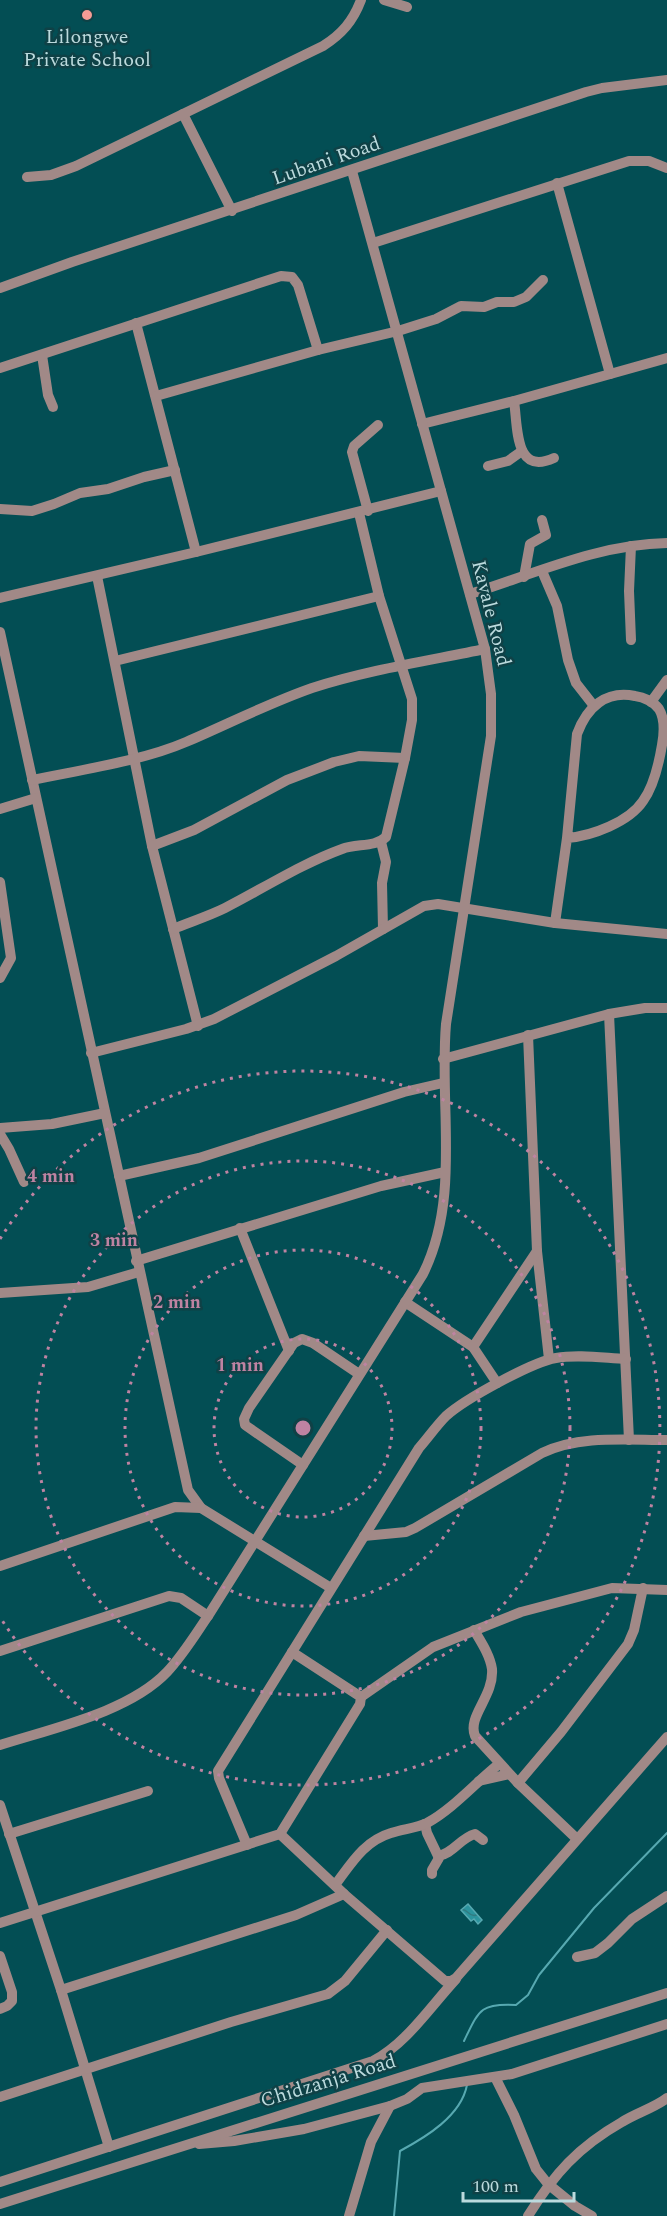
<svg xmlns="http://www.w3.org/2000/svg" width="667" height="2216" font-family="Spectral,serif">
	<defs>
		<pattern id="water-waves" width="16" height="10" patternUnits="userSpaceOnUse" patternTransform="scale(1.5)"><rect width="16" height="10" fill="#2c949e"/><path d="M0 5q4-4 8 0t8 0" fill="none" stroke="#307b82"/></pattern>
	</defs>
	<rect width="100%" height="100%" fill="#034e54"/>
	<!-- water -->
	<polygon fill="url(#water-waves)" stroke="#57a9b1" stroke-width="1.5" points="468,1904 482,1920 478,1924 474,1919 471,1921 461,1910"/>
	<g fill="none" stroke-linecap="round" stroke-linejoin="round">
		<!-- stream -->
		<g stroke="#57a9b1" stroke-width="2">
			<path d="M464 2041C479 2010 480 2003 516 2005L528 1995 539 1975 594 1908 667 1833"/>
			<path d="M394 2216 400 2151C426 2137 461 2116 467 2085"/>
		</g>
		<!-- minor -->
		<g stroke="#a18987" stroke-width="10">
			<polyline points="384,0 407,7"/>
			<polyline points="183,114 232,211"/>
			<path d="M27 177 51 175 76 166 323 46C342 34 353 21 361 0"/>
			<polyline points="557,183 610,374"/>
			<polyline points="373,243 629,161 649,161 667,168"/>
			<polyline points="0,288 72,262 586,92 602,88 667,80"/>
			<polyline points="136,323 196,552"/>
			<polyline points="42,355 48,395 53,407"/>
			<polyline points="0,368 281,276 292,277 298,285 318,350"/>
			<polyline points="156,396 318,350 398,331 436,319 461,306 484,307 497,302 514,302 526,297 543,280"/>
			<path d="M514 401C518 427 514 476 554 458"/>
			<polyline points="422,424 514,401 667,358"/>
			<polyline points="488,466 508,461 522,451"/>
			<polyline points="0,509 32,511 54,504 80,493 108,489 144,477 175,470"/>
			<polyline points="368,511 352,452 354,446 378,425"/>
			<polyline points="542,571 557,606 568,660 576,683 594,706"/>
			<polyline points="97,576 152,846 198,1026"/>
			<polyline points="524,577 530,544 546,535 542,520"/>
			<path d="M470 594C534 574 599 544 667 543"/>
			<polyline points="0,598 196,552 441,491"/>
			<polyline points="0,632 188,1490 201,1508 331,1588"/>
			<polyline points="631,640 629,591 631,546"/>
			<polyline points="115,661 379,596"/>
			<polyline points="651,702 667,680"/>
			<path d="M32 780C80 770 142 761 186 742 228 724 269 703 312 688 368 670 427 661 485 649"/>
			<polyline points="0,809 36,798"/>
			<polyline points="381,842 386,862 382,883 383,929"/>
			<polyline points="152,846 194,830 287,780 334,762 359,756 405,758"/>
			<polyline points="0,882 11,958 0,978"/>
			<path d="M555 923 567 838 577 734C587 707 606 690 635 696 644 697 654 702 659 709 665 719 664 734 662 745 659 763 654 786 643 801 629 822 592 836 567 838"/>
			<path d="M173 929C190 922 209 916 225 908 264 888 301 864 342 849 357 843 374 848 386 837L405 758 412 720V699L379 596 359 513"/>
			<polyline points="609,1014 629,1440"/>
			<polyline points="528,1035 537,1251 549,1359"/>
			<polyline points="91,1053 186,1029 214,1019 336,956 424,906 438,904 555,923 667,934"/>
			<polyline points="443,1059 609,1014 645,1008 667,1008"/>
			<polyline points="0,1128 52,1124 105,1113"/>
			<polyline points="0,1134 9,1149 24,1182"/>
			<polyline points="119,1176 199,1158 404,1092 443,1083"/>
			<polyline points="240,1228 289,1351"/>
			<polyline points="136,1261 381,1186 445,1172"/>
			<polyline points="0,1293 88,1287 139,1272"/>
			<polyline points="405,1302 473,1347 497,1383"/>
			<polyline points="473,1347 537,1251"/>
			<polyline points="303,1465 245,1425 244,1419 249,1408 294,1343 302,1339 313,1343 359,1374"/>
			<path d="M364 1536 406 1532 415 1528 542 1453C579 1435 626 1440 667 1440"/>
			<polyline points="0,1566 175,1507 201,1508"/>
			<path d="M474 1630C481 1642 490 1655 492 1669 494 1697 467 1716 475 1736L518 1783 577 1839"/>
			<polyline points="0,1651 169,1596 181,1598 208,1616"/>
			<polyline points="361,1697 433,1647 521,1612 612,1588 667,1590"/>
			<path d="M0 1745C53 1728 129 1712 167 1672 183 1655 195 1635 208 1616L423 1274C461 1198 439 1107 446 1024L491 736V694L485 649 352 171"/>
			<polyline points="479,1781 509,1774"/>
			<polyline points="518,1783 561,1732 628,1644 634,1630 643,1588"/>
			<polyline points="0,1805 61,1990 109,2147"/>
			<polyline points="425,1824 427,1833 439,1858 432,1870 432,1874"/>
			<polyline points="9,1834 148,1791"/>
			<polyline points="280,1834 344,1894 445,1981 451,1981 456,1978 667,1737"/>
			<path d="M247 1845 219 1778 218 1771 419 1448C428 1438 436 1426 446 1416 465 1399 532 1362 556 1358 578 1354 604 1358 626 1359"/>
			<path d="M438 1856C453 1854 460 1838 475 1834L483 1840"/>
			<path d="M335 1885C351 1864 364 1841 391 1833 403 1829 417 1828 427 1823 453 1809 476 1782 499 1764"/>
			<polyline points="0,1923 280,1834 360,1704 361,1697 292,1652"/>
			<polyline points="0,1956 12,1992 12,2001 7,2006 0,2009"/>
			<polyline points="577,1957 595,1953 608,1943 632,1919 667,1896"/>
			<polyline points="61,1990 296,1915 344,1894"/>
			<polyline points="495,2077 514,2115 536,2169 548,2184 575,2206 592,2216"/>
			<polyline points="0,2097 231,2022 328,1994 345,1981 387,1930"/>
			<polyline points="199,2144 234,2141 304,2129 390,2106 407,2099 422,2088 512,2074 667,2024"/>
			<path d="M0 2182 373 2061C407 2043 430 2007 456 1979"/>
			<polyline points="0,2204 667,1993"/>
			<polyline points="349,2216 371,2142 390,2106"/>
			<path d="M528 2216C554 2174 578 2147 622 2122 636 2113 654 2108 667 2098"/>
		</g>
	</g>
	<!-- distance rings -->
	<g fill="none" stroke="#be83a2" stroke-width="3" stroke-dasharray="3 6">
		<circle cx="303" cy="1428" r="89"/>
		<circle cx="303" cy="1428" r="178"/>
		<circle cx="303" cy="1428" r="267"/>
		<path d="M0 1239A357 357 0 1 1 0 1617"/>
	</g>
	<!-- markers -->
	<circle fill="#f59c95" stroke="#0f4146" stroke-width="2" cx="87" cy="15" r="6"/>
	<g text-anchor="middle" stroke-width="5" stroke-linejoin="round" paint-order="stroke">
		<!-- poi labels -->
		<g font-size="20" fill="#bbdadd" stroke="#0f4146">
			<text x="87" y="43">Lilongwe<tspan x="87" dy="23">Private School</tspan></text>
		</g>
		<!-- street labels -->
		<g font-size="20" fill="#bbdadd" stroke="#0f4146">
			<text transform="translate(326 160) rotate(-19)" y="7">Lubani Road</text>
			<text transform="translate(492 613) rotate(76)" y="7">Kavale Road</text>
			<text transform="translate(328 2080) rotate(-17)" y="7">Chidzanja Road</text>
		</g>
	</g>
	<circle cx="303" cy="1428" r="9" fill="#be83a2" stroke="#0f4146" stroke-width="3"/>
	<g font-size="18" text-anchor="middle" font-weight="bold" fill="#be83a2" stroke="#0f4146" stroke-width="5" stroke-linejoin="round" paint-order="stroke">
		<text x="51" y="1182">4 min</text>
		<text x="114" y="1246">3 min</text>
		<text x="177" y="1308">2 min</text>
		<text x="240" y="1371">1 min</text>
	</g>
	<!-- scale -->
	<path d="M463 2192v9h111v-9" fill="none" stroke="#bbdadd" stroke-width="3"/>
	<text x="472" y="2192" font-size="18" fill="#bbdadd" stroke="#0f4146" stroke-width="4.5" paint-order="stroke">100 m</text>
</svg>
